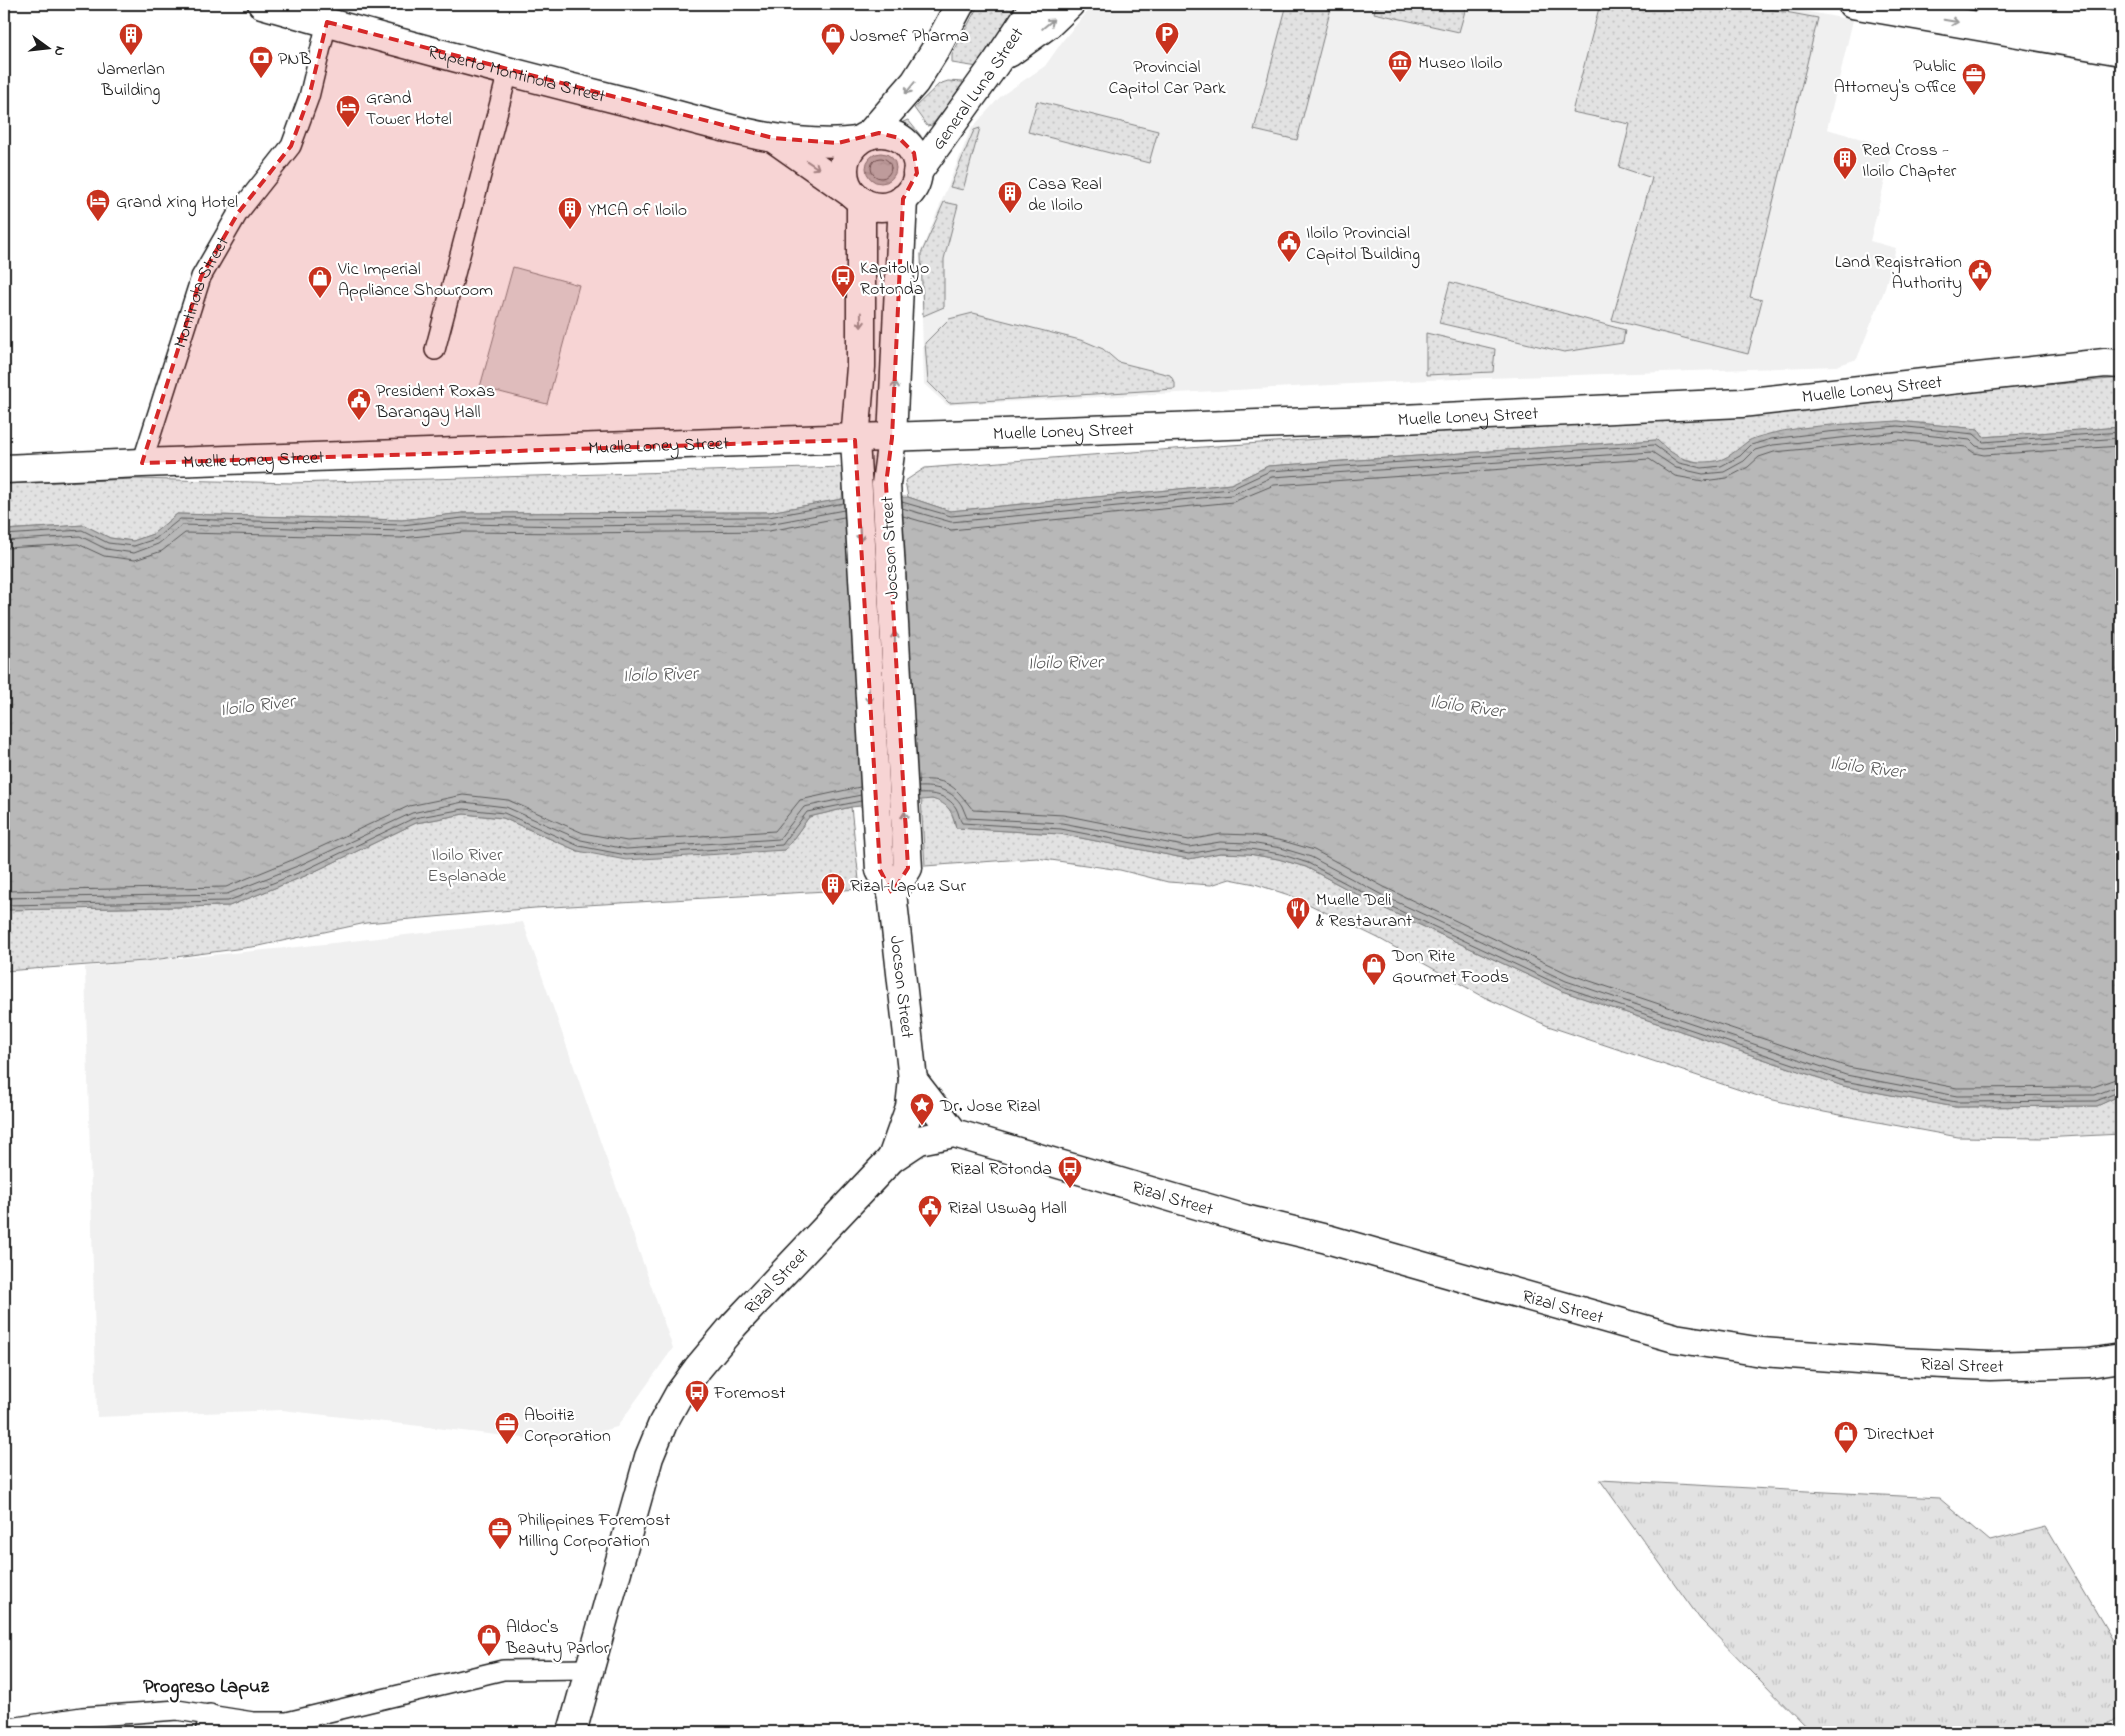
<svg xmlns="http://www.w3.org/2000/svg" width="2125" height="1736" font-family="'Indie Flower',sans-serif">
	<defs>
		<pattern id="grass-tufts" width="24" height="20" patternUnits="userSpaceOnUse" patternTransform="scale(1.25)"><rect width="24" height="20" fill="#e2e2e2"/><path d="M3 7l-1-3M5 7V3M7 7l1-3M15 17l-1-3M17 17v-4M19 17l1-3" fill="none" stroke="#c1c1c1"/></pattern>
		<pattern id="park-dots" width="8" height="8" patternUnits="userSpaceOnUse" patternTransform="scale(1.25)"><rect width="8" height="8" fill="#e2e2e2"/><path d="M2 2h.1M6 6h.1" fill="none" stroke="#c1c1c1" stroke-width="1.8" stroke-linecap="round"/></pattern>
		<pattern id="water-ripples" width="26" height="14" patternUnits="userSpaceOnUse" patternTransform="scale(1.25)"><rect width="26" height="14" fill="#b8b8b8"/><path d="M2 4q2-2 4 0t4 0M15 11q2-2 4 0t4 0" fill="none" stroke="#9e9e9e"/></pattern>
	</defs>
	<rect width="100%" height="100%" fill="#fff"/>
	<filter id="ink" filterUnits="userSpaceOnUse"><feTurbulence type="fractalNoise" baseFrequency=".02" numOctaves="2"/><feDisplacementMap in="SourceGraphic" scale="10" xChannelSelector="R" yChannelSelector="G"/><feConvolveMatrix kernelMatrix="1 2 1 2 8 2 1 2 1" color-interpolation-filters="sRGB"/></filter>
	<g filter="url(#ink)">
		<!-- built -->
		<g fill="#f0f0f0">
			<polygon points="1094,4 1765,4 1853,20 1827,129 1893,148 1870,241 1896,248 1884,291 1857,359 1836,366 1428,380 947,405 924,384 920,254 971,129 1001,96 1045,66 1064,39"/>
			<polygon points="523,922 673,1348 617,1427 558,1442 282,1410 97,1417 85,967 297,947"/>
		</g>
		<!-- grass -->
		<polygon fill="url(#grass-tufts)" stroke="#7f7f7f" points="1600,1480 1939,1498 1990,1541 2046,1527 2121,1654 2121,1715 2099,1732 1811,1732 1700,1619"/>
		<!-- park -->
		<g fill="url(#park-dots)" stroke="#7f7f7f">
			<polygon points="979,4 1021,4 978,67 952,63 952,55"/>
			<polygon points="1287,4 1332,4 1297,140 1254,130"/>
			<polygon points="1377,4 1467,4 1459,32 1374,13"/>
			<polygon points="1600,4 1742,4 1818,18 1750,297 1762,300 1748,354 1612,320 1652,178 1619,167 1630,124 1572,112"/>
			<polygon points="948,81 963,82 964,85 932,125 927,126 914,108 939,84"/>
			<polygon points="1037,101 1158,131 1149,163 1028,132"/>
			<polygon points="908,120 921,136 915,145 898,129 903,122"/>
			<polygon points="980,128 963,190 950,187 974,130"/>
			<polygon points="944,202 958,205 944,259 944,307 923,316 921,254"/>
			<polygon points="1450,282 1625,330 1623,343 1564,352 1439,323"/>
			<polygon points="973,313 1084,341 1103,349 1118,362 1170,375 1175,383 1175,389 949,403 928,382 925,343 949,319"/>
			<polygon points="1426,333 1495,349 1493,372 1426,375"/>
			<path d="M2121 378V427L1983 437 1978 429 1898 421 1771 434 1748 441 1737 452 1719 461 1702 463 1681 458 1671 453 1657 440 1268 466 1231 484 950 511 908 497 905 481 925 468C1323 435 1723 417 2121 378Z"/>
			<polygon points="845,467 842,499 769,512 463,513 402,520 177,514 153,534 133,541 110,538 84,525 4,530 4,484 136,479 292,483"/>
			<path d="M921 798C945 799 951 806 956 828L1060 834 1189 859 1220 853 1249 854 1278 859 1306 867 1377 905 1562 991 1843 1086 1955 1107 2097 1106 2121 1095V1134L2041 1138 1958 1137 1824 1112 1761 1097 1548 1026 1484 997 1378 938 1292 896 1255 884 1230 879 1211 885 1168 882 1120 870 1037 858 925 866Z"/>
			<polygon points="851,807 860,889 535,908 366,923 259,946 145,961 4,971 4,910 229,906 305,876 416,823 464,814 503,818 578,851 785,850 809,817"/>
		</g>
		<!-- pitch -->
		<polygon fill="#e2e2e2" stroke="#7f7f7f" points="513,267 579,285 547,404 480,387"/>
		<!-- water -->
		<g fill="url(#water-ripples)" stroke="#7a7a7a">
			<circle cx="881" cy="168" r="15"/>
			<path d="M1898 421 1978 429 1983 437 2121 427V1095L2097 1106 1955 1107 1843 1086 1562 991 1377 905 1306 867 1278 859 1249 854 1220 853 1189 859 1060 834 956 828C953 812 949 804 932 799L851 807 809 817 785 850 626 860 578 851 503 818 464 814 416 823 305 876 229 906 4 910V530L84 525 110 538 133 541 153 534 177 514 402 520 463 513 769 512 842 499 908 497 950 511 1231 484 1268 466 1657 440C1670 453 1685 463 1704 462 1726 462 1731 454 1747 442 1752 438 1762 436 1769 434 1809 424 1857 424 1898 421Z"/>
		</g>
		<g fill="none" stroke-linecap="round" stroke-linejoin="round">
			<!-- shore -->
			<g stroke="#5a5a5a" stroke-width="1">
				<circle cx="881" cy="168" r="10"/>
				<polyline points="902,502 951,516 1231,489 1270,471 1654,445 1679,463 1702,468 1721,466 1740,456 1751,445 1771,439 1827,432 1898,426 1974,434 1983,442 2121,432"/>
				<polyline points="902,508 951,522 1232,495 1272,477 1652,452 1676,468 1703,474 1724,472 1744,461 1755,450 1773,445 1898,432 1970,440 1976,446 1984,448 2121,438"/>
				<polyline points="903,516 951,530 1233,502 1274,485 1649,459 1675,476 1703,481 1727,478 1748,467 1759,457 1774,452 1898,440 1966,447 1974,453 1984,455 2121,446"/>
				<polyline points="4,535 82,530 108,543 134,546 155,539 180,519 402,525 463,518 769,517 844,503"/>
				<polyline points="4,541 80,536 106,549 134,553 158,544 182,525 402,531 463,524 572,526 769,524 844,510"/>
				<polyline points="4,548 78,544 104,556 135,560 162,551 185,533 401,538 464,532 572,533 769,531 844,517"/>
				<path d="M918 780C951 778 955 788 973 810L1063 815 1189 840 1221 834 1251 835 1283 841 1314 850 1386 888 1569 974 1848 1067 1957 1088 2093 1087 2121 1077"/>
				<path d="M918 787C935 786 953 790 962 806 964 810 965 814 967 818L1062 823 1189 847 1220 842 1250 843 1281 848 1311 857 1382 895 1566 981 1846 1075 1957 1096 2095 1095 2121 1085"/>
				<path d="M919 794C933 793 948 795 956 808 959 813 959 819 962 823L1061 829 1189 854 1220 848 1250 849 1280 854 1308 863 1379 901 1564 987 1844 1081 1956 1102 2096 1101 2121 1091"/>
				<polyline points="4,891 226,887 297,858 409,806 463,795 508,800 583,833 627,841 775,831 800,800 860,787"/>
				<polyline points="4,898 227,894 300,865 412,813 463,802 506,807 581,840 626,849 779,839 804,807 861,795"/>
				<polyline points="4,905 228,901 303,871 414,818 464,809 504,813 579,846 626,855 782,845 807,812 861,801"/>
			</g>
			<defs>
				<g id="minor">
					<polyline points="435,350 508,72"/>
					<path id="s1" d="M142 463 201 277 238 213 291 146 309 97 327 22"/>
					<polyline points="4,1729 82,1717 177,1710 253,1722 287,1722 503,1670 590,1669"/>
					<polyline points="205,1732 210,1714"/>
				</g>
				<g id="secondary">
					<path id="s2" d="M262 4C384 39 508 72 632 103 705 121 782 150 858 141"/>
					<polyline points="776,140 854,195"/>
					<path id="s3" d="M855 440 880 870 892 893 913 1080 910 1107 892 1158"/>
					<path id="s4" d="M4 469 142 463 1402 419 1741 403 2105 363 2121 364"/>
					<polyline points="892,893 908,868 886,484 892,438"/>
					<polyline points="913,1080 954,1133"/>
					<path id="s5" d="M572 1732 649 1457 663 1423 679 1394 698 1368 734 1325 892 1158 919 1140 954 1133 1245 1219 1327 1239 1675 1338 1762 1352 1899 1362 1990 1366 2089 1363 2121 1358"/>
				</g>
				<g id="primary">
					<polyline points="1852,4 2121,51"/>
					<polyline points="1989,4 2121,27"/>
					<polyline points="892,438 903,199"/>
					<polyline points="855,440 861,367 861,201"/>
				</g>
				<g id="trunk">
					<polyline points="1009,53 1049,24 1070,4"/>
					<circle cx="881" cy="170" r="37"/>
					<polyline points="869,135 915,82 937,47 960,4"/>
					<path id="s6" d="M917 173 996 63 1035 4"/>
				</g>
			</defs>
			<!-- minor casing -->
			<use href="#minor" stroke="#1c1c1c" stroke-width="22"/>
			<!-- secondary casing -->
			<use href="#secondary" stroke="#1c1c1c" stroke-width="31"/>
			<!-- primary casing -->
			<use href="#primary" stroke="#1c1c1c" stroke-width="31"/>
			<!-- trunk casing -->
			<use href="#trunk" stroke="#1c1c1c" stroke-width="31"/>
			<!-- minor -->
			<use href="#minor" stroke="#fff" stroke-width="19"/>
			<!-- secondary -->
			<use href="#secondary" stroke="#fff" stroke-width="28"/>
			<!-- primary -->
			<use href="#primary" stroke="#fff" stroke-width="28"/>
			<!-- trunk -->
			<use href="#trunk" stroke="#fff" stroke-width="28"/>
		</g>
		<!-- one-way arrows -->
		<defs><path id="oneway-shaft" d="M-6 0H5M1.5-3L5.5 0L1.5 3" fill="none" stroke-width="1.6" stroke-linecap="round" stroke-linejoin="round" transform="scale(1.25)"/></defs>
		<g stroke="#999">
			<use href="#oneway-shaft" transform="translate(1951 21) rotate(10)"/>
			<use href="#oneway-shaft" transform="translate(1048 24) rotate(-40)"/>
			<use href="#oneway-shaft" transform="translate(910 88) rotate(129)"/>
			<use href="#oneway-shaft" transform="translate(813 165) rotate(34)"/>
			<use href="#oneway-shaft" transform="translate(861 320) rotate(89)"/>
			<use href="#oneway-shaft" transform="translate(895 389) rotate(-86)"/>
			<use href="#oneway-shaft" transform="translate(860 534) rotate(87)"/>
			<use href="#oneway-shaft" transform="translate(895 639) rotate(-93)"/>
			<use href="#oneway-shaft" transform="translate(869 696) rotate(87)"/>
			<use href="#oneway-shaft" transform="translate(905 819) rotate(-93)"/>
		</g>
	</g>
	<!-- marked area -->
	<path fill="#d62828" fill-opacity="0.2" stroke="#d62828" stroke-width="4" stroke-dasharray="10 6" stroke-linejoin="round" d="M327 22 773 138 838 143 879 133 899 138 914 153 917 173 903 199 892 438 886 484 908 868 892 893 880 870 855 440 142 463 201 277 238 213 291 146 309 97Z"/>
	<!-- icons -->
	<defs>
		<symbol id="parking-pin" viewBox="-11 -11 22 30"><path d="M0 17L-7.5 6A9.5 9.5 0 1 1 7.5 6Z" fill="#c8321e" stroke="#fff"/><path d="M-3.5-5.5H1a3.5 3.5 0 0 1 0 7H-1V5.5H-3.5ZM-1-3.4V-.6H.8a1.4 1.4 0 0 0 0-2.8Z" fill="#fff"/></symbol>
		<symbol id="building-pin" viewBox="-11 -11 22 30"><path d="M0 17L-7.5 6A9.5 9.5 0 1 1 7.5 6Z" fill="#c8321e" stroke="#fff"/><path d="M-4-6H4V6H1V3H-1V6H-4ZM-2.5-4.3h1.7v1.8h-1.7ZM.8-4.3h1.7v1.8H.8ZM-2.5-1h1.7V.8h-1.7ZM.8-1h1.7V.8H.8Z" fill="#fff"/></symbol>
		<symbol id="shop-pin" viewBox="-11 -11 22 30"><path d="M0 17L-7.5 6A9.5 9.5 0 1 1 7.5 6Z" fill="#c8321e" stroke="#fff"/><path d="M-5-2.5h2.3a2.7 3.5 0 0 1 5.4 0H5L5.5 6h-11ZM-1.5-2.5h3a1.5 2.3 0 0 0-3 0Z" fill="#fff"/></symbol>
		<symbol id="bank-pin" viewBox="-11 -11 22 30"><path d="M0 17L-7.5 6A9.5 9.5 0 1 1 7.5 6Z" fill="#c8321e" stroke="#fff"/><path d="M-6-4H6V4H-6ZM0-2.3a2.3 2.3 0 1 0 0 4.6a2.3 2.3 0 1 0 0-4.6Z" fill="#fff"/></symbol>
		<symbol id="museum-pin" viewBox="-11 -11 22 30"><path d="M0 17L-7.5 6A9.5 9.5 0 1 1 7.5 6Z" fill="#c8321e" stroke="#fff"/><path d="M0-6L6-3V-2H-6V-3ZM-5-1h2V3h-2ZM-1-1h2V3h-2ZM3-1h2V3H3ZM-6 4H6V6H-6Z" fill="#fff"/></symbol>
		<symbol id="office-pin" viewBox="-11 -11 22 30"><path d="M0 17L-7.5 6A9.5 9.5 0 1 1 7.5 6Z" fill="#c8321e" stroke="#fff"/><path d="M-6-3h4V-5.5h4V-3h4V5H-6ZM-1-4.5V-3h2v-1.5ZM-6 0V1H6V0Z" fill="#fff"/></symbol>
		<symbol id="hotel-pin" viewBox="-11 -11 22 30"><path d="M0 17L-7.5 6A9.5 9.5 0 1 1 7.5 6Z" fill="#c8321e" stroke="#fff"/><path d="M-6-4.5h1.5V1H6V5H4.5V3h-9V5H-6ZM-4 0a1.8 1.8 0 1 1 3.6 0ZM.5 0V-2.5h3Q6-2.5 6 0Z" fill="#fff"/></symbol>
		<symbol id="civic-pin" viewBox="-11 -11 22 30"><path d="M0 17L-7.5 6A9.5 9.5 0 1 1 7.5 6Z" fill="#c8321e" stroke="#fff"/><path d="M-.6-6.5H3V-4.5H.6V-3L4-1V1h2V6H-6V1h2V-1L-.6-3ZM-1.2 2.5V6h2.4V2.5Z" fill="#fff"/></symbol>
		<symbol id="bus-pin" viewBox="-11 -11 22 30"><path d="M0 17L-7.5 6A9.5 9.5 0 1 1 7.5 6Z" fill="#c8321e" stroke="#fff"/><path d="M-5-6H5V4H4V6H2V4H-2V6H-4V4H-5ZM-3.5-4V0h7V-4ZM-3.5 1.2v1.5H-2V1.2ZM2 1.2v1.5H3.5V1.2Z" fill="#fff"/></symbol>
		<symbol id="restaurant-pin" viewBox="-11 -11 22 30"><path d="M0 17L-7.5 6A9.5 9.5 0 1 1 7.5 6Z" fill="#c8321e" stroke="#fff"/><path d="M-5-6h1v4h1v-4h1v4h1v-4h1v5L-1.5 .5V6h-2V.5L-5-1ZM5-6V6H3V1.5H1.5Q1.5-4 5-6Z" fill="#fff"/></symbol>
		<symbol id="sight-pin" viewBox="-11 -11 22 30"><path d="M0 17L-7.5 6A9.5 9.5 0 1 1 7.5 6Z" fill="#c8321e" stroke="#fff"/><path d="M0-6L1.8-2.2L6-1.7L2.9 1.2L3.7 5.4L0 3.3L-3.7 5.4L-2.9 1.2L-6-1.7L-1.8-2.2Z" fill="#fff"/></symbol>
	</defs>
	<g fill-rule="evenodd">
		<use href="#parking-pin" x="1153" y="20" width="28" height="38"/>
		<use href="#building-pin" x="117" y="21" width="28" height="38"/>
		<use href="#shop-pin" x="819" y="21" width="28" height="38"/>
		<use href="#bank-pin" x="247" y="44" width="28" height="38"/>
		<use href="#museum-pin" x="1386" y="48" width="28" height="38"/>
		<use href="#office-pin" x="1960" y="61" width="28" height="38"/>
		<use href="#hotel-pin" x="334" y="93" width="28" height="38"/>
		<use href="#building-pin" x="1831" y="145" width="28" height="38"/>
		<use href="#building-pin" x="996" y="179" width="28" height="38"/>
		<use href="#hotel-pin" x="84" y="187" width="28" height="38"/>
		<use href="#building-pin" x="556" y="195" width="28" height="38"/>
		<use href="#civic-pin" x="1275" y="228" width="28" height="38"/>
		<use href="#civic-pin" x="1966" y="257" width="28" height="38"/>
		<use href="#bus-pin" x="829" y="263" width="28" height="38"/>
		<use href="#shop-pin" x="306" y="264" width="28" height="38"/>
		<use href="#civic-pin" x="345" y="386" width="28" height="38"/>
		<use href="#building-pin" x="819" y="871" width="28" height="38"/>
		<use href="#restaurant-pin" x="1284" y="895" width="28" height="38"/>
		<use href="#shop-pin" x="1360" y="951" width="28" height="38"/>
		<use href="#sight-pin" x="908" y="1091" width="28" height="38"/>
		<use href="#bus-pin" x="1056" y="1154" width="28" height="38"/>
		<use href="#civic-pin" x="916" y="1193" width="28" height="38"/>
		<use href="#bus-pin" x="683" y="1378" width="28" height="38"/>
		<use href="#office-pin" x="493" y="1410" width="28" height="38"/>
		<use href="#shop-pin" x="1832" y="1419" width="28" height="38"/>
		<use href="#office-pin" x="486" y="1515" width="28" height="38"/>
		<use href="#shop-pin" x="475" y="1622" width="28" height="38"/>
	</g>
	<g text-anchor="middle" stroke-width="4.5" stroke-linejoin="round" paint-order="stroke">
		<!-- poi labels -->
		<g font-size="18" fill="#1c1c1c" stroke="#fff" text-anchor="start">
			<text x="850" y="41">Josmef Pharma</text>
			<text x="278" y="64">PNB</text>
			<text x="1418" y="68">Museo Iloilo</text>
			<text x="1956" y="71" text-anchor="end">Public<tspan x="1956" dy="21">Attorney's Office</tspan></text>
			<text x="1167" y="72" text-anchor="middle">Provincial<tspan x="1167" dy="21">Capitol Car Park</tspan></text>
			<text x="131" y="74" text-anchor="middle">Jamerlan<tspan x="131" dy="21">Building</tspan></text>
			<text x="366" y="103">Grand<tspan x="366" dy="21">Tower Hotel</tspan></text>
			<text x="1862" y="155">Red Cross -<tspan x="1862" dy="21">Iloilo Chapter</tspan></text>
			<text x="1028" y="189">Casa Real<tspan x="1028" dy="21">de Iloilo</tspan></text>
			<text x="116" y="207">Grand Xing Hotel</text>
			<text x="588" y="215">YMCA of Iloilo</text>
			<text x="1306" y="238">Iloilo Provincial<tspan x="1306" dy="21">Capitol Building</tspan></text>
			<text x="1962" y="267" text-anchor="end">Land Registration<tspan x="1962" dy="21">Authority</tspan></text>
			<text x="860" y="273">Kapitolyo<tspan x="860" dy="21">Rotonda</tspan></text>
			<text x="338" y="274">Vic Imperial<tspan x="338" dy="21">Appliance Showroom</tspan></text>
			<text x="376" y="396">President Roxas<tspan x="376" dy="21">Barangay Hall</tspan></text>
			<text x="850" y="891">Rizal-Lapuz Sur</text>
			<text x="1316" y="905">Muelle Deli<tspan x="1316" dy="21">&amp; Restaurant</tspan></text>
			<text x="1392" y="961">Don Rite<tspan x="1392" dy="21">Gourmet Foods</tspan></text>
			<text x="940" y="1111">Dr. Jose Rizal</text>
			<text x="1052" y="1174" text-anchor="end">Rizal Rotonda</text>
			<text x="948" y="1213">Rizal Uswag Hall</text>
			<text x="714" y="1398">Foremost</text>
			<text x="524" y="1420">Aboitiz<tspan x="524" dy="21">Corporation</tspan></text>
			<text x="1864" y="1439">DirectNet</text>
			<text x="518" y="1525">Philippines Foremost<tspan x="518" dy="21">Milling Corporation</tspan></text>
			<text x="506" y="1632">Aldoc's<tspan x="506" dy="21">Beauty Parlor</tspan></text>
		</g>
		<!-- street labels -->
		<g font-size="18" fill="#1c1c1c" stroke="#fff">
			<text dy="6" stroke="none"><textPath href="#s2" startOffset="264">Ruperto Montinola Street</textPath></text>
			<text dy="6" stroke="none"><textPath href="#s6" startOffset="104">General Luna Street</textPath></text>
			<text dy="6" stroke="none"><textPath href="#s1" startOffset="181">Montinola Street</textPath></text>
			<text dy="6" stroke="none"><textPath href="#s4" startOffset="1870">Muelle Loney Street</textPath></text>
			<text dy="6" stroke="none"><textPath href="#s4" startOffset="1465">Muelle Loney Street</textPath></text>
			<text dy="6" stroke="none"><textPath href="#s4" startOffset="1060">Muelle Loney Street</textPath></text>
			<text dy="6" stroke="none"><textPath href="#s4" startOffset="655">Muelle Loney Street</textPath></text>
			<text dy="6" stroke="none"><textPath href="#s4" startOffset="250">Muelle Loney Street</textPath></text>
			<text transform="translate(889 548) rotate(-93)" y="6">Jocson Street</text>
			<text dy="6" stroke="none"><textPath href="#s3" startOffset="551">Jocson Street</textPath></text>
			<text dy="6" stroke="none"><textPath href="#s5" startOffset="970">Rizal Street</textPath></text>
			<text dy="6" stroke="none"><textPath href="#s5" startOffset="505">Rizal Street</textPath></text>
			<text dy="6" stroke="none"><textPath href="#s5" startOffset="1375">Rizal Street</textPath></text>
			<text dy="6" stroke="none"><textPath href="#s5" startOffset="1780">Rizal Street</textPath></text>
		</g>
		<!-- park labels -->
		<g font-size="18" fill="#575757" stroke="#fff">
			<text x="467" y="860">Iloilo River<tspan x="467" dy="21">Esplanade</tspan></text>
		</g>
		<!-- water labels -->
		<g font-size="19" font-style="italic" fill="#5a5a5a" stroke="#fff">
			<text transform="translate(1065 661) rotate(-1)" y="7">Iloilo River</text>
			<text transform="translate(660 673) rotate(-2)" y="7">Iloilo River</text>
			<text transform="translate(257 704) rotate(-7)" y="7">Iloilo River</text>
			<text transform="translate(1467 705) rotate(8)" y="7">Iloilo River</text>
			<text transform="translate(1867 766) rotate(7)" y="7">Iloilo River</text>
		</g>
		<!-- quarter labels -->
		<g font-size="20" font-weight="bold" fill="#1c1c1c" stroke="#fff">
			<text x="206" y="1692">Progreso Lapuz</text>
		</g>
	</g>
	<!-- margin -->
	<rect width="2125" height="1736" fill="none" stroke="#fff" stroke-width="20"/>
	<rect x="10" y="10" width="2105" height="1716" fill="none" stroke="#1c1c1c" stroke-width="2" filter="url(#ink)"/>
	<!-- north arrow -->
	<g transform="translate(48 48) rotate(105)" stroke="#ffffff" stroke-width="4" paint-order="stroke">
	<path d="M0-4L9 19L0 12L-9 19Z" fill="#1c1c1c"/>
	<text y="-8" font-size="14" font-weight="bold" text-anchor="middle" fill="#1c1c1c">N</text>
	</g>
</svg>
